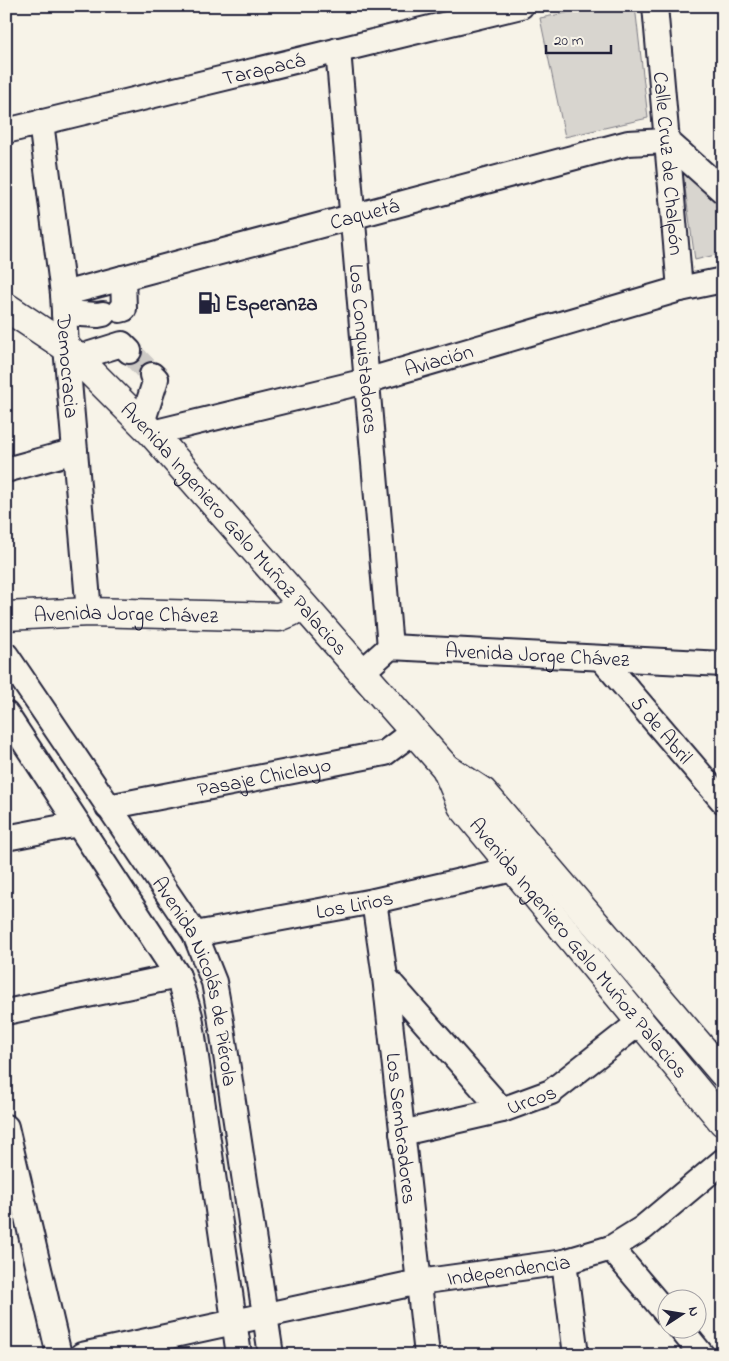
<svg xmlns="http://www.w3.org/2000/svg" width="729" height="1361" font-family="'Indie Flower',sans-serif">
	<rect width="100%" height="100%" fill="#f7f3e8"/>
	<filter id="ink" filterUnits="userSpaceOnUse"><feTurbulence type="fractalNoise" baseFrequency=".02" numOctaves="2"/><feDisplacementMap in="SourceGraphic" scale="10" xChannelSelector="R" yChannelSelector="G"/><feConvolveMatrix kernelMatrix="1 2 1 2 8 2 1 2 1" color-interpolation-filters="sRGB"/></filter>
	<g filter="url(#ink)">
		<!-- green -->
		<g fill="#d8d5cf" stroke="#7d7c85">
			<polygon points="602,6 635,6 648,118 565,137 540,18"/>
			<polygon points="687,171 723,197 723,253 695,260 683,174"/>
		</g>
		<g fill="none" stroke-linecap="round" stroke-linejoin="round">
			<!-- minor-tunnel -->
			<polyline stroke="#ccc9c5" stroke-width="24" stroke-dasharray="24 12" stroke-linecap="butt" points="129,351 152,375"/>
			<defs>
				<g id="minor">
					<path id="s1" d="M655 6 680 289"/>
					<path id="s2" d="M338 50 390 647"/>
					<path id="s3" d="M41 122 63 294 66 347 89 612"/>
					<path id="s4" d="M6 131 521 6"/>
					<path id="s5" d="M63 294 628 143 667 141 723 191"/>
					<polyline points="120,310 124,309 123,278"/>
					<polyline points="64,313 98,315 103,314"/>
					<polyline points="77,358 122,344 129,351"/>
					<polyline points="142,423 156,379 152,375"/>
					<path id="s6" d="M152 433 366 381 680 289 723 280"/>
					<polyline points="6,470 75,451"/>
					<path id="s7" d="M6 655 195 934 214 982 220 1015 271 1355"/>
					<path id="s8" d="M601 658 723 801"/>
					<path id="s9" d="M362 672 390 647 723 664"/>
					<polyline points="6,714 178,976 190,1016 239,1355"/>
					<path id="s10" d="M108 807 385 753 414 731"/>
					<polyline points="6,838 78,824"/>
					<path id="s11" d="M374 901 385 977 427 1355"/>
					<path id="s12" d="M195 934 374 901 513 869"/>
					<polyline points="385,977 502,1110"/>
					<polyline points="6,1012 178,976"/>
					<polyline points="6,1127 59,1355"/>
					<path id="s13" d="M402 1133 502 1110 551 1092 640 1022"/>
					<polyline points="611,1248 666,1313"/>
					<polyline points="564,1262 576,1355"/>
					<polyline points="680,1328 702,1355"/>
					<path id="s14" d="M82 1355 419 1282 564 1262 611 1248 643 1228 723 1161"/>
				</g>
				<g id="major">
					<path id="s15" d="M6 307 66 347 152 433 446 768 483 792 723 1073"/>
					<path id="s16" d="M6 616 89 612 279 617 291 612 301 604"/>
					<path id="s17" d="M446 768 462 806 723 1122"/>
				</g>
			</defs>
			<!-- minor casing -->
			<use href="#minor" stroke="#22223b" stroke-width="28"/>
			<!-- major casing -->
			<use href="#major" stroke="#22223b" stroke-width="31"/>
			<!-- minor -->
			<use href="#minor" stroke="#f7f3e8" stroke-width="24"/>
			<!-- major -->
			<use href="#major" stroke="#f7f3e8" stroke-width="28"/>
		</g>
	</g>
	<!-- icons -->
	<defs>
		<symbol id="fuel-bare" viewBox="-9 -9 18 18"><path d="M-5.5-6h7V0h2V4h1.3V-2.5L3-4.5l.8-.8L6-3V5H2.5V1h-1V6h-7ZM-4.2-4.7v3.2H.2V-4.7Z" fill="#22223b" stroke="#f7f3e8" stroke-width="2.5" paint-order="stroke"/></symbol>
	</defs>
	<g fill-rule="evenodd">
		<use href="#fuel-bare" x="193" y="287" width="32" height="32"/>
	</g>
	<g text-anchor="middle" stroke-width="5" stroke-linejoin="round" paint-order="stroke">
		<!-- street labels -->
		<g font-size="21" fill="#22223b" stroke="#f7f3e8">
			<text dy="7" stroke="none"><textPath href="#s4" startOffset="265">Tarapacá</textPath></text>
			<text dy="7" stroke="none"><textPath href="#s1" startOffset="158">Calle Cruz de Chalpón</textPath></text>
			<text dy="7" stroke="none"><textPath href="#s5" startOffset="312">Caquetá</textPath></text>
			<text dy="7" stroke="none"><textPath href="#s2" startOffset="300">Los Conquistadores</textPath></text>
			<text dy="7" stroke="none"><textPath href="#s6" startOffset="296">Aviación</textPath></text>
			<text dy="7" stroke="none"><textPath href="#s3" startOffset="246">Democracia</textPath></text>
			<text dy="7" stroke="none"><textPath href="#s15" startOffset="320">Avenida Ingeniero Galo Muñoz Palacios</textPath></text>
			<text dy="7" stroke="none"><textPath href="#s16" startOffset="120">Avenida Jorge Chávez</textPath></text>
			<text dy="7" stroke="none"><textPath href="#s9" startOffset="185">Avenida Jorge Chávez</textPath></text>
			<text dy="7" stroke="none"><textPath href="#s8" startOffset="94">5 de Abril</textPath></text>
			<text dy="7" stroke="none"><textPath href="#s10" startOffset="159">Pasaje Chiclayo</textPath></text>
			<text dy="7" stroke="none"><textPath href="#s12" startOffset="162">Los Lirios</textPath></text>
			<text dy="7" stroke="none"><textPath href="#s17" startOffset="225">Avenida Ingeniero Galo Muñoz Palacios</textPath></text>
			<text dy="7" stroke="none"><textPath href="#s7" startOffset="382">Avenida Nicolás de Piérola</textPath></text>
			<text dy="7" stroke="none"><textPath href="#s13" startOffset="134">Urcos</textPath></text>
			<text dy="7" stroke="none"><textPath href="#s11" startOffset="229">Los Sembradores</textPath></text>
			<text dy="7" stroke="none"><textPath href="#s14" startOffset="435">Independencia</textPath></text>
		</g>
		<!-- poi labels -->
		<g font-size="21" font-weight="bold" fill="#22223b" stroke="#f7f3e8" text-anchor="start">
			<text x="225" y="310">Esperanza</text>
		</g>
	</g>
	<!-- margin -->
	<rect width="729" height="1361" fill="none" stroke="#f7f3e8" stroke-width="25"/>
	<rect x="12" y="12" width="704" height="1336" fill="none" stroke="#22223b" stroke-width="2" filter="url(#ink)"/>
	<!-- north arrow -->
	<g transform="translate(682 1314) rotate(78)"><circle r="24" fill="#f7f3e8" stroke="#a29fa3"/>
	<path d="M0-4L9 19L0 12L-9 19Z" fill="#22223b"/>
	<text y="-8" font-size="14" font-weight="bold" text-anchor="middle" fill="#22223b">N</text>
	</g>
	<!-- scale -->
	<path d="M546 45v8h65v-8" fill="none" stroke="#22223b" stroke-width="2.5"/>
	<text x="554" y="45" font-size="15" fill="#22223b" stroke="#f7f3e8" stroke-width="4" paint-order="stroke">20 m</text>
</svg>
